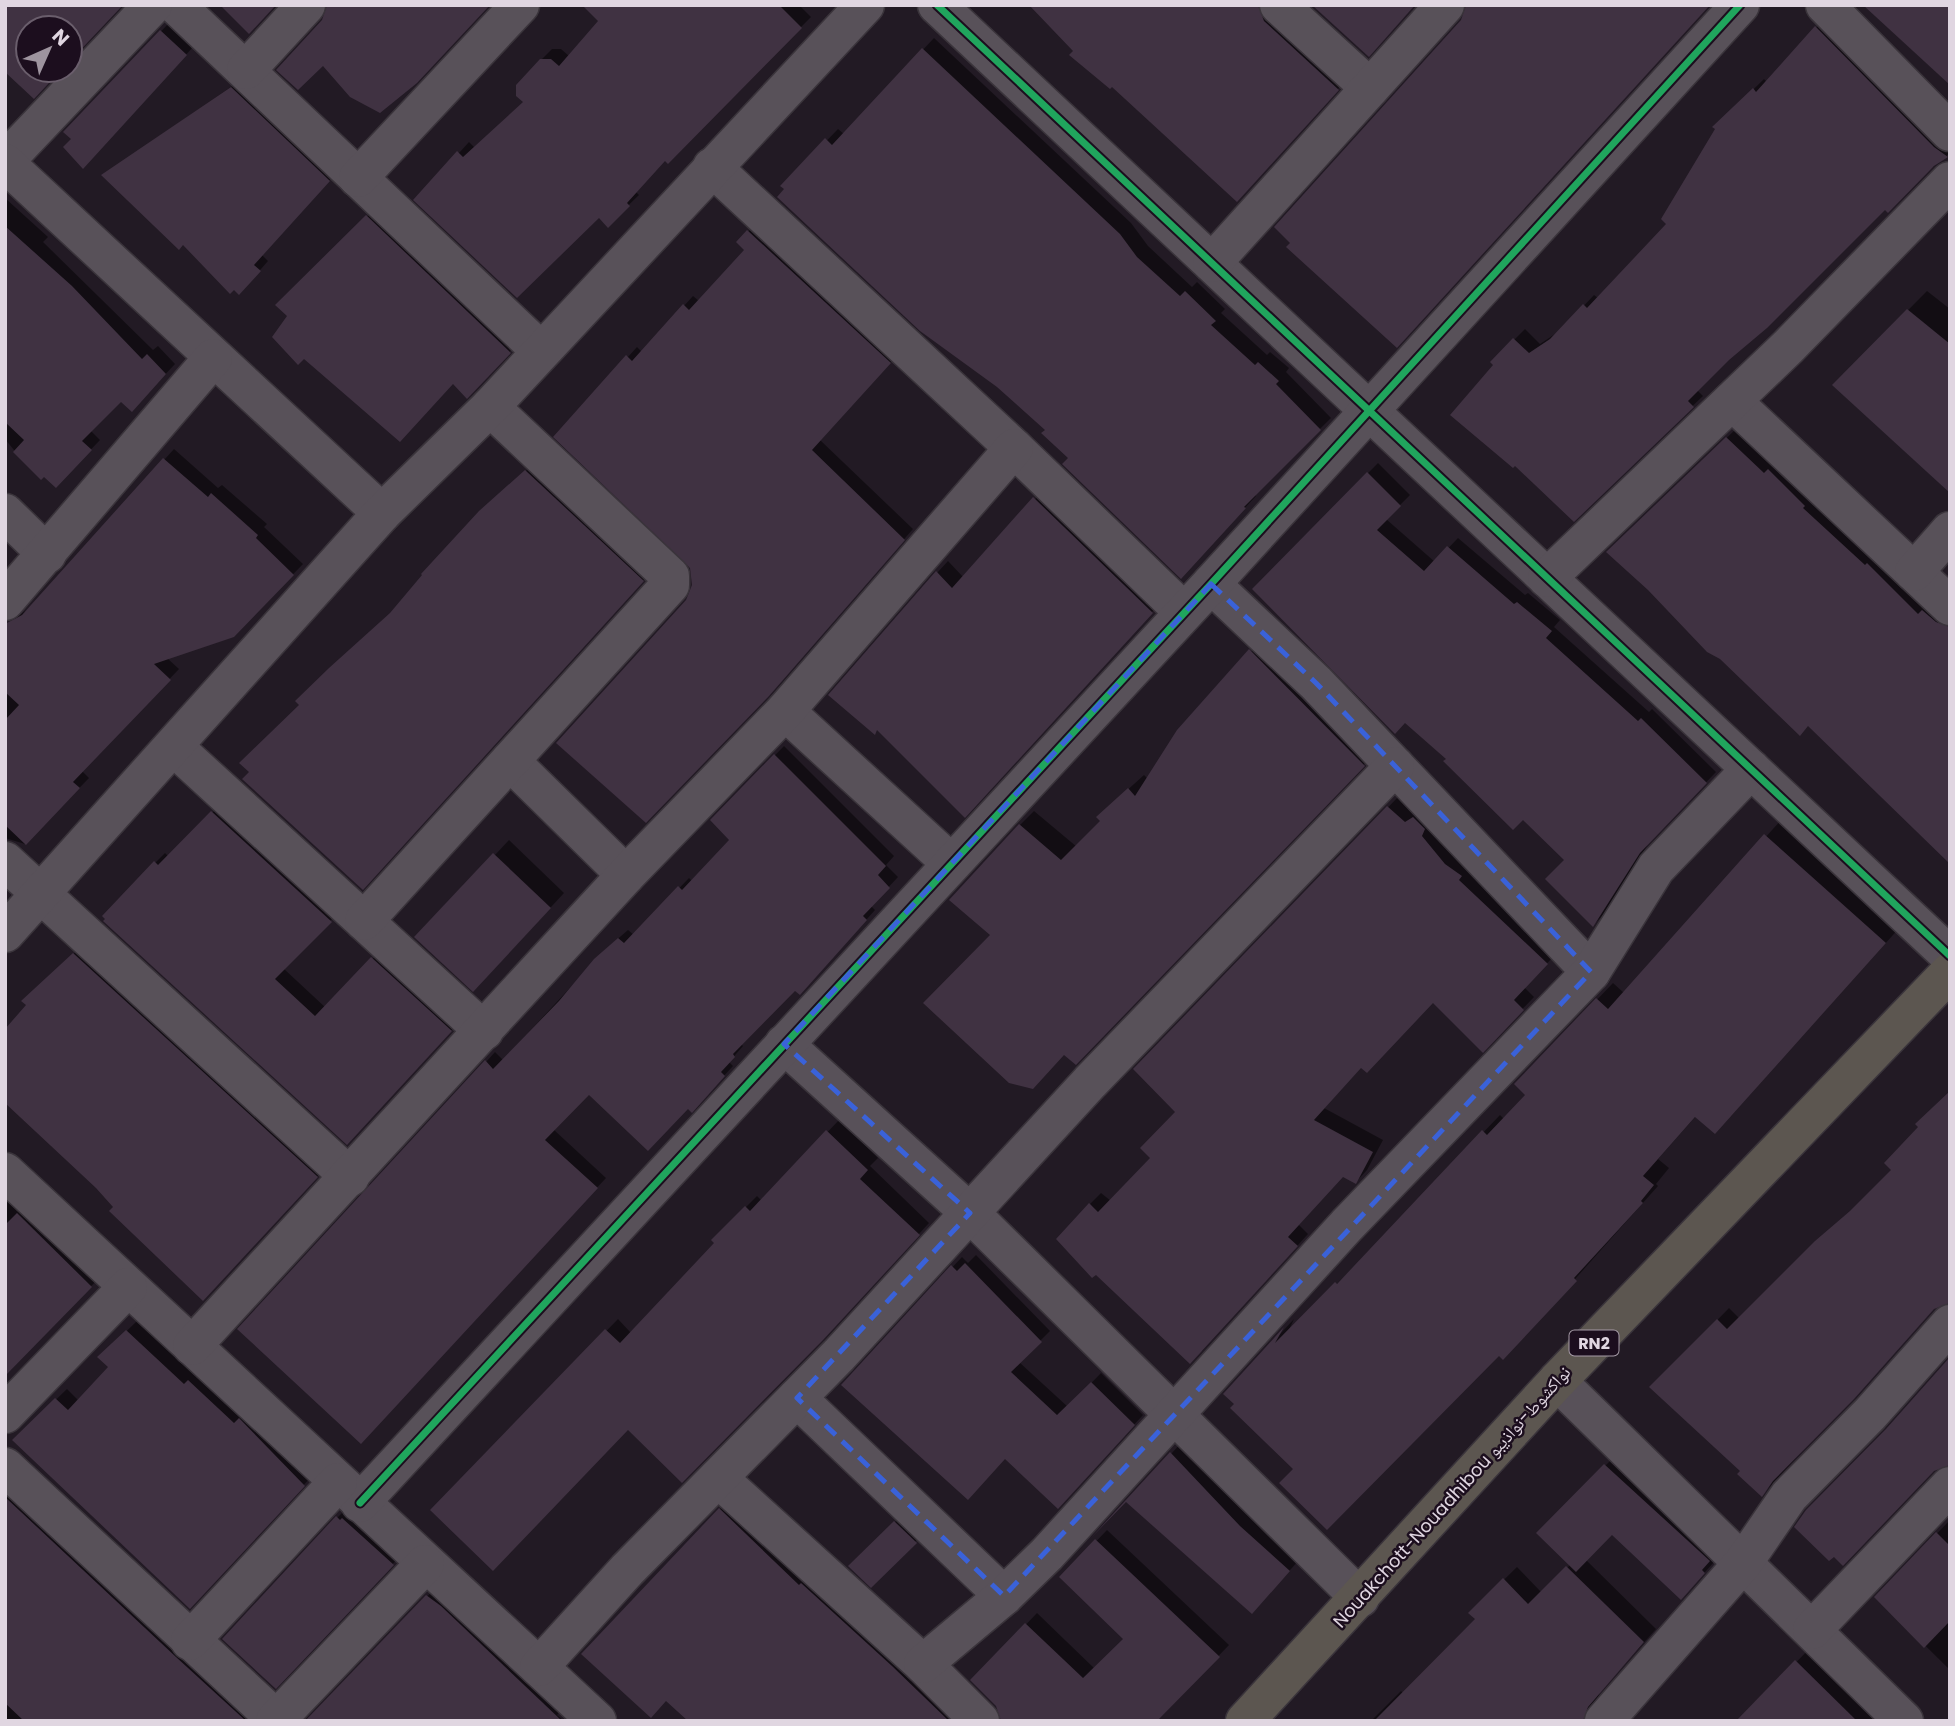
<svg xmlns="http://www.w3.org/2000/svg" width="1955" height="1726" font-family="Poppins,'Noto Naskh Arabic',sans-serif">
	<rect width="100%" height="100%" fill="#221a24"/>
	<!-- shadow -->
	<g fill="#0007">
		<polygon points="604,5 799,5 811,17 668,161 665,159 636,192 639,195 608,225 599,215 416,200 469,142 475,148 525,101 541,60 552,49 561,49 569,56 601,21"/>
		<polygon points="1031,5 1271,5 1348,78 1247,189 1075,50"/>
		<polygon points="1826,17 1950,141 1950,153 1885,207 1697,390 1703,396 1574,519 1492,362 1525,329 1540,344 1561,330 1594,295 1598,298 1668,224 1717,129 1715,127 1764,79 1767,82"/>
		<polygon points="169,23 194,46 91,158 65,132"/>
		<polygon points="934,38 1131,223 1148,246 1192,287 1197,282 1225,309 1221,313 1267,355 1270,352 1289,368 1286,372 1331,418 1254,494 1256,496 1192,565 1071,458 1047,430 783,186 838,129 844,134"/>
		<polygon points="241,80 338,171 262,255 268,261 248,284 183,243 103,175"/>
		<polygon points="5,198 48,237 43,242 153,350 158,346 175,364 141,400 121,399 90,430 100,440 56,486 18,455 5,439"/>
		<polygon points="376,208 518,343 467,397 454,382 289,316 277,305"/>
		<polygon points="758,222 899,353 820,440 913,529 778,684 688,601 694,585 692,567 556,436 637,347 642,352 693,296 699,301 747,250 738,242"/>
		<polygon points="1927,291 1950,309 1950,490 1834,385"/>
		<polygon points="1740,425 1950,607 1950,861 1622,539"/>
		<polygon points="174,449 218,488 222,485 267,524 264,527 303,564 233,636 167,658 179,669 82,771 89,778 25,844 5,838 5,641 9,623 32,606"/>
		<polygon points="535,463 651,572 371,879 395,609 489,503"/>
		<polygon points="1378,463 1410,495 1386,519 1435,562 1458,538 1525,595 1528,593 1560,620 1554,627 1649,712 1652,709 1716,772 1650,841 1603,915 1593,925 1566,860 1523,818 1448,759 1254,589"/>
		<polygon points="1046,487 1163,600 976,804 878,729 937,573 948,561 964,578"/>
		<polygon points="1264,636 1378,750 1076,1063 993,935 1020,825 1034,811 1077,847 1102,820 1113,803 1144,775 1148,779"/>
		<polygon points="784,746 894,856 886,865 898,877 871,906 875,910 809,984 795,989 740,1043 743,1046 729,1062 733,1066 701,1101 688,1106 589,1093 553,1129 606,1178 370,1432 486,1062 495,1052 503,1060 606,949 628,930 634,935 689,878 692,881 732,840 712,820"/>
		<polygon points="1399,796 1558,952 1524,987 1534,997 1483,1050 1433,1001 1362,1066 1324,1108 1383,1140 1367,1170 1356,1182 1343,1175 1298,1224 1308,1234 1202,1351 1090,1204 1101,1193 1111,1201 1153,1158 1178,1112 1136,1069"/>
		<polygon points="222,803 340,911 283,968 326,1008 382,949 460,1021 357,1133 155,863 165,853 169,857"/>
		<polygon points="1782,819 1901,926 1731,1116 1696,1116 1658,1159 1669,1168 1656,1184 1658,1186 1519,1342 1499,1354 1237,1404 1225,1394 1294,1319 1288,1332 1353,1268 1500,1115 1504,1119 1528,1095 1516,1084 1613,983 1624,993"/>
		<polygon points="509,840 564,893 488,975 495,855"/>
		<polygon points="85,943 328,1165 214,1288 29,1005 35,990"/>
		<polygon points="839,1120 878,1158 870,1166 929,1223 834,1327 628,1428 432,1510 618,1319 631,1333 716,1243 713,1240 757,1196 762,1201"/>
		<polygon points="1921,1127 1936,1306 1762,1495 1742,1471 1652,1387 1729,1308 1740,1319 1864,1199 1893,1170"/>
		<polygon points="5,1185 101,1276 5,1374"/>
		<polygon points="976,1255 1050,1331 1019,1362 1068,1407 1101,1373 1143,1415 1068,1497 1005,1457 843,1384 962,1257 968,1263"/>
		<polygon points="137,1321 195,1375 200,1371 314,1474 200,1596 14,1440 67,1389 79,1401 110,1367 100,1357"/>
		<polygon points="1182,1442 1300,1559 1263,1600 1128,1501"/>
		<polygon points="1615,1456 1718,1551 1710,1559 1714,1562 1690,1589 1612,1533 1586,1560 1656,1629 1600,1692 1588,1721 1371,1721 1401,1691 1404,1694 1477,1619 1470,1613 1517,1567 1542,1593 1571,1564 1538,1533"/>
		<polygon points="5,1478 263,1721 5,1721"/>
		<polygon points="731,1499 968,1721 690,1721 720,1509"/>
		<polygon points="350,1505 405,1551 288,1674 337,1518"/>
		<polygon points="904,1513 925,1532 871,1585 851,1566"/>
		<polygon points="1950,1520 1950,1670 1876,1597"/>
		<polygon points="1107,1530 1229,1645 1156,1721 976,1677 1037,1613 1095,1669 1125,1639 1062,1577"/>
		<polygon points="437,1586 566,1705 557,1715 564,1721 310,1721"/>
		<polygon points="1811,1647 1887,1721 1739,1721"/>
	</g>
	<!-- building -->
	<g fill="#403242">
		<polygon points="5,5 123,5 70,61 70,28 28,28 28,70 61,70 34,99 5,72"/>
		<polygon points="220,5 276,5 249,34"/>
		<polygon points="327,5 490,5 417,83 380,113 350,97 323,66 298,90 276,70 322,20"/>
		<polygon points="582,5 779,5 802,28 668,164 665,161 627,203 630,206 608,228 599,218 517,298 413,200 457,151 463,157 523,102 516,96 516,85 540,59 551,59 559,66 598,21"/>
		<polygon points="1029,5 1258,5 1264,21 1339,90 1237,202 1112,87 1110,89 1069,55 1073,51"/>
		<polygon points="1312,5 1415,5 1369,57"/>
		<polygon points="1466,5 1710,5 1397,348 1286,247 1290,243 1274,227 1461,20"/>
		<polygon points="1863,5 1950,5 1950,85"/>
		<polygon points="1815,26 1934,147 1948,157 1934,166 1888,213 1885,210 1767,328 1729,360 1688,401 1694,407 1574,522 1515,466 1513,468 1450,415 1493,365 1490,362 1513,338 1529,353 1550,339 1583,304 1587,308 1666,224 1661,219 1715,129 1712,127 1753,88 1756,92"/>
		<polygon points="160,30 187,55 83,169 63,147 71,139 63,132"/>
		<polygon points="922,48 1120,234 1137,257 1180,296 1185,291 1216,321 1211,325 1255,365 1258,362 1279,381 1276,384 1321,430 1244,507 1246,508 1181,579 1062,464 1068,458 1041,433 1045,430 997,387 920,331 777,197 784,189 780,186 825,138 832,145"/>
		<polygon points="231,87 330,181 254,265 261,271 239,295 234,290 230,294 183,245 179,250 101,175"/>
		<polygon points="366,215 511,353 467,399 453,384 400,442 304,359 298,365 272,337 287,316 275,305"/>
		<polygon points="5,226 72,286 142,359 147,354 166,374 132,412 121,402 82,441 92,450 56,488 44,477 41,480 13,452 24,440 5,422"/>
		<polygon points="747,230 891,363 812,450 905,540 769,696 646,823 556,743 686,600 692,585 690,568 553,437 626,355 632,361 683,304 689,310 744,250 736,242"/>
		<polygon points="1907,309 1950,344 1950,493 1832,385"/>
		<polygon points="1726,437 1764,473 1768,469 1805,506 1803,508 1865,565 1867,563 1918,614 1922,610 1936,622 1950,627 1950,864 1808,726 1800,736 1720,659 1707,652 1648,590 1606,552"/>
		<polygon points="163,458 208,497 211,493 258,535 256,538 294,575 234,637 154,664 171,680 73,782 80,788 26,845 5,825 5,720 19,705 5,692 5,624 22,615"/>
		<polygon points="525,470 644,581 363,890 242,779 249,772 239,763 299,705 295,701 329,668 390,613 422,575 421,574 479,511"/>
		<polygon points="1367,472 1401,506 1377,530 1424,571 1447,546 1514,604 1517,602 1552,631 1546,638 1638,721 1641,718 1707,783 1640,853 1593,927 1545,879 1564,860 1523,820 1513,830 1443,761 1446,759 1405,723 1395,734 1252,589"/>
		<polygon points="1033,497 1153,613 965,818 877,730 875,735 828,695 936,571 952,588"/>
		<polygon points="1249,649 1365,766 1076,1065 1064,1055 1033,1089 1009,1083 923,1003 990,935 949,900 1019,824 1061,860 1100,821 1096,817 1128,788 1135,796 1177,730"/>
		<polygon points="774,754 886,866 878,875 890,888 863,916 867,920 800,995 795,991 733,1054 735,1057 721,1072 725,1076 692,1113 688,1109 648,1151 589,1095 545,1140 598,1188 361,1444 237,1329 485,1060 493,1069 559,1001 594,959 618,938 624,943 678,886 682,890 729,840 710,820"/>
		<polygon points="1387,806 1405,822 1413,817 1425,829 1422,836 1445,864 1462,876 1459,880 1548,964 1514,1000 1524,1010 1483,1053 1433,1003 1367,1073 1361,1068 1314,1120 1373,1152 1356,1184 1343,1177 1288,1237 1298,1246 1190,1364 1096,1275 1092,1278 1056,1239 1089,1203 1098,1212 1150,1158 1140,1148 1175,1112 1133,1069"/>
		<polygon points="211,811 332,922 275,979 315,1016 371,957 452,1031 347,1145 103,921 105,919 102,916 154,861 158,865"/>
		<polygon points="1764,834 1886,943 1715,1134 1695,1117 1643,1176 1654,1185 1641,1201 1643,1203 1574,1278 1577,1281 1503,1360 1499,1356 1327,1530 1279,1483 1293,1469 1230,1408 1234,1404 1223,1394 1284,1327 1275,1343 1335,1282 1337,1284 1482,1130 1487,1135 1525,1095 1514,1084 1596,998 1608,1009"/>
		<polygon points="493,853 551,908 473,992 414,937"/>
		<polygon points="73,953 318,1177 203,1301 109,1211 113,1207 96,1188 5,1103 5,1029 26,1005 21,1001"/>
		<polygon points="1950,1091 1950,1303 1934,1309 1854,1399 1773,1481 1762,1497 1737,1474 1740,1471 1649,1387 1717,1319 1727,1329 1815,1241 1850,1211 1891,1170 1884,1163 1918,1127 1915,1124"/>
		<polygon points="826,1130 868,1170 860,1179 920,1235 823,1340 682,1483 628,1430 493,1571 430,1510 605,1329 620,1343 714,1243 711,1240 745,1206 750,1211"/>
		<polygon points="17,1213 92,1287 5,1376 5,1225"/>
		<polygon points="965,1263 1042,1342 1011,1372 1057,1415 1091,1382 1135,1425 1058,1509 1005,1459 968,1500 841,1385 951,1265 957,1271"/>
		<polygon points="126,1330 184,1384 188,1380 234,1423 239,1418 305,1486 190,1609 12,1440 55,1398 68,1410 108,1367 97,1357"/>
		<polygon points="1950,1357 1950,1465 1934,1471 1843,1566 1834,1557 1829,1561 1794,1527 1806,1510 1886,1429"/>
		<polygon points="1170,1452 1240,1526 1290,1571 1252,1614 1126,1502 1090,1539"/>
		<polygon points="1604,1464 1710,1561 1702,1570 1705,1573 1681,1600 1612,1535 1576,1572 1536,1533"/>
		<polygon points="5,1497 176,1657 246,1721 24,1721 5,1703"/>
		<polygon points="719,1508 799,1585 801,1583 892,1666 949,1721 688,1721 666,1701 651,1718 581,1654"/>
		<polygon points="336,1516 340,1520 342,1518 394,1565 276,1689 222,1639"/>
		<polygon points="894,1521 917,1543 871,1588 848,1566"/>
		<polygon points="1936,1532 1950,1546 1950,1621 1924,1648 1874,1597"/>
		<polygon points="1095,1539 1220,1657 1157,1721 1001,1721 996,1706 970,1680 1025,1623 1083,1678 1123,1639 1059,1577"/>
		<polygon points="1566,1566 1644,1642 1588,1707 1583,1721 1374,1721 1475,1619 1468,1613 1503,1578 1528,1604"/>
		<polygon points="426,1595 441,1606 562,1721 305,1721"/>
		<polygon points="1795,1660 1857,1721 1736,1721"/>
	</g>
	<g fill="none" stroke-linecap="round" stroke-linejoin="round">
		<defs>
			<g id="minor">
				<polyline points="176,5 541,351"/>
				<polyline points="937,5 1950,956"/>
				<polyline points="1279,5 1370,88"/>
				<polyline points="1825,5 1950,132"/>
				<polyline points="246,70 306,5"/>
				<polyline points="5,161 153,5"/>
				<polyline points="5,163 382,513"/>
				<polyline points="712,167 1014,448 1184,612"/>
				<polyline points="358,178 520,5"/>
				<polyline points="1212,263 1445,5"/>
				<polyline points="1732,401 1950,606"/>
				<polyline points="5,513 47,554"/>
				<polyline points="1914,572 1950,531"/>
				<polyline points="1547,578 1788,347 1950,181"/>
				<polyline points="1211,584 1316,683 1591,972"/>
				<polyline points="5,601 213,358"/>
				<polyline points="785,711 951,863"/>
				<polyline points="174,747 484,1031"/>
				<polyline points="510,761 626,875"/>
				<polyline points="5,861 350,1177"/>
				<polyline points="364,921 670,585 670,576 490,407"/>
				<polyline points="5,933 382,513 490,407 865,5"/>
				<polyline points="784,1044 970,1213 1360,1598"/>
				<polyline points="5,1172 597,1721"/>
				<polyline points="192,1346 626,875 785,711 1014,448"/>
				<polyline points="1557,1381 1904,1721"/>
				<polyline points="797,1398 1004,1596"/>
				<polyline points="5,1414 128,1287"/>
				<polyline points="5,1467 278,1721"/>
				<polyline points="718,1478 923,1664 980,1721"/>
				<polyline points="360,1503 1211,584 1740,5"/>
				<polyline points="1812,1630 1950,1486"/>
				<polyline points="190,1641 338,1482"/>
				<polyline points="923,1664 1004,1596 1047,1554 1347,1225 1591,972 1656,868 1751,769"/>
				<polyline points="539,1667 627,1570 839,1355 1090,1082 1395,766"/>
				<polyline points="275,1721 425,1564"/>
				<polyline points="1604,1721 1743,1563 1789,1496 1870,1414 1950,1324"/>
			</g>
			<polyline id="highway" points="1245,1721 1557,1381 1950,972"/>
		</defs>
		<!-- minor casing -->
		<use href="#minor" stroke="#3a343b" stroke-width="41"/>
		<!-- highway casing -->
		<use href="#highway" stroke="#3a343b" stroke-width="41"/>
		<!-- minor -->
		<use href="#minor" stroke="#585159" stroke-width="38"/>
		<!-- highway -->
		<use href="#highway" stroke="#5c5650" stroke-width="38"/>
		<defs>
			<g id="cycleway">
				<polyline points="937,5 1950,956"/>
				<polyline points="360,1503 1211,584 1740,5"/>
			</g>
		</defs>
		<!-- cycleway casing -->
		<use href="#cycleway" stroke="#1c0e1e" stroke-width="11"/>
		<!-- cycleway -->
		<use href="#cycleway" stroke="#20a55d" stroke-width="7"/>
	</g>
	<!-- marked area -->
	<path fill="none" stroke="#3a62d9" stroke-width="5" stroke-dasharray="14 9" stroke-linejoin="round" d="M1211 584 1316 683 1591 972 1004 1596 797 1398 970 1213 784 1044Z"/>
	<g text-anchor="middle" stroke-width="5" stroke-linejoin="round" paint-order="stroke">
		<!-- shield labels -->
		<rect fill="#1c0e1e" stroke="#a59aa6" stroke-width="2" x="1569.5" y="1330.5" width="49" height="25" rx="5"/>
		<g font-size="16" font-weight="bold" fill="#e0d6e1">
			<text x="1594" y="1349">RN2</text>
		</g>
		<!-- street labels -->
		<g font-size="18" fill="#e0d6e1" stroke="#1c0e1e">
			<text transform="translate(1452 1497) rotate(-48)" y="6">Nouakchott-Nouadhibou نواكشوط-نواذيبو</text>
		</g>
	</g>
	<!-- border -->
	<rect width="1955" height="1726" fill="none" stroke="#e0d6e1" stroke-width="14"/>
	<!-- north arrow -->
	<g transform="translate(49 49) rotate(45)"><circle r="33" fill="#1c0e1e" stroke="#6a5e6c" stroke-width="2"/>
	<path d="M0-5L12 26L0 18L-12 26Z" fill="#9e949f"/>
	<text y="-10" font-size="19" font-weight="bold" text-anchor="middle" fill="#e0d6e1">N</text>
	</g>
</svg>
